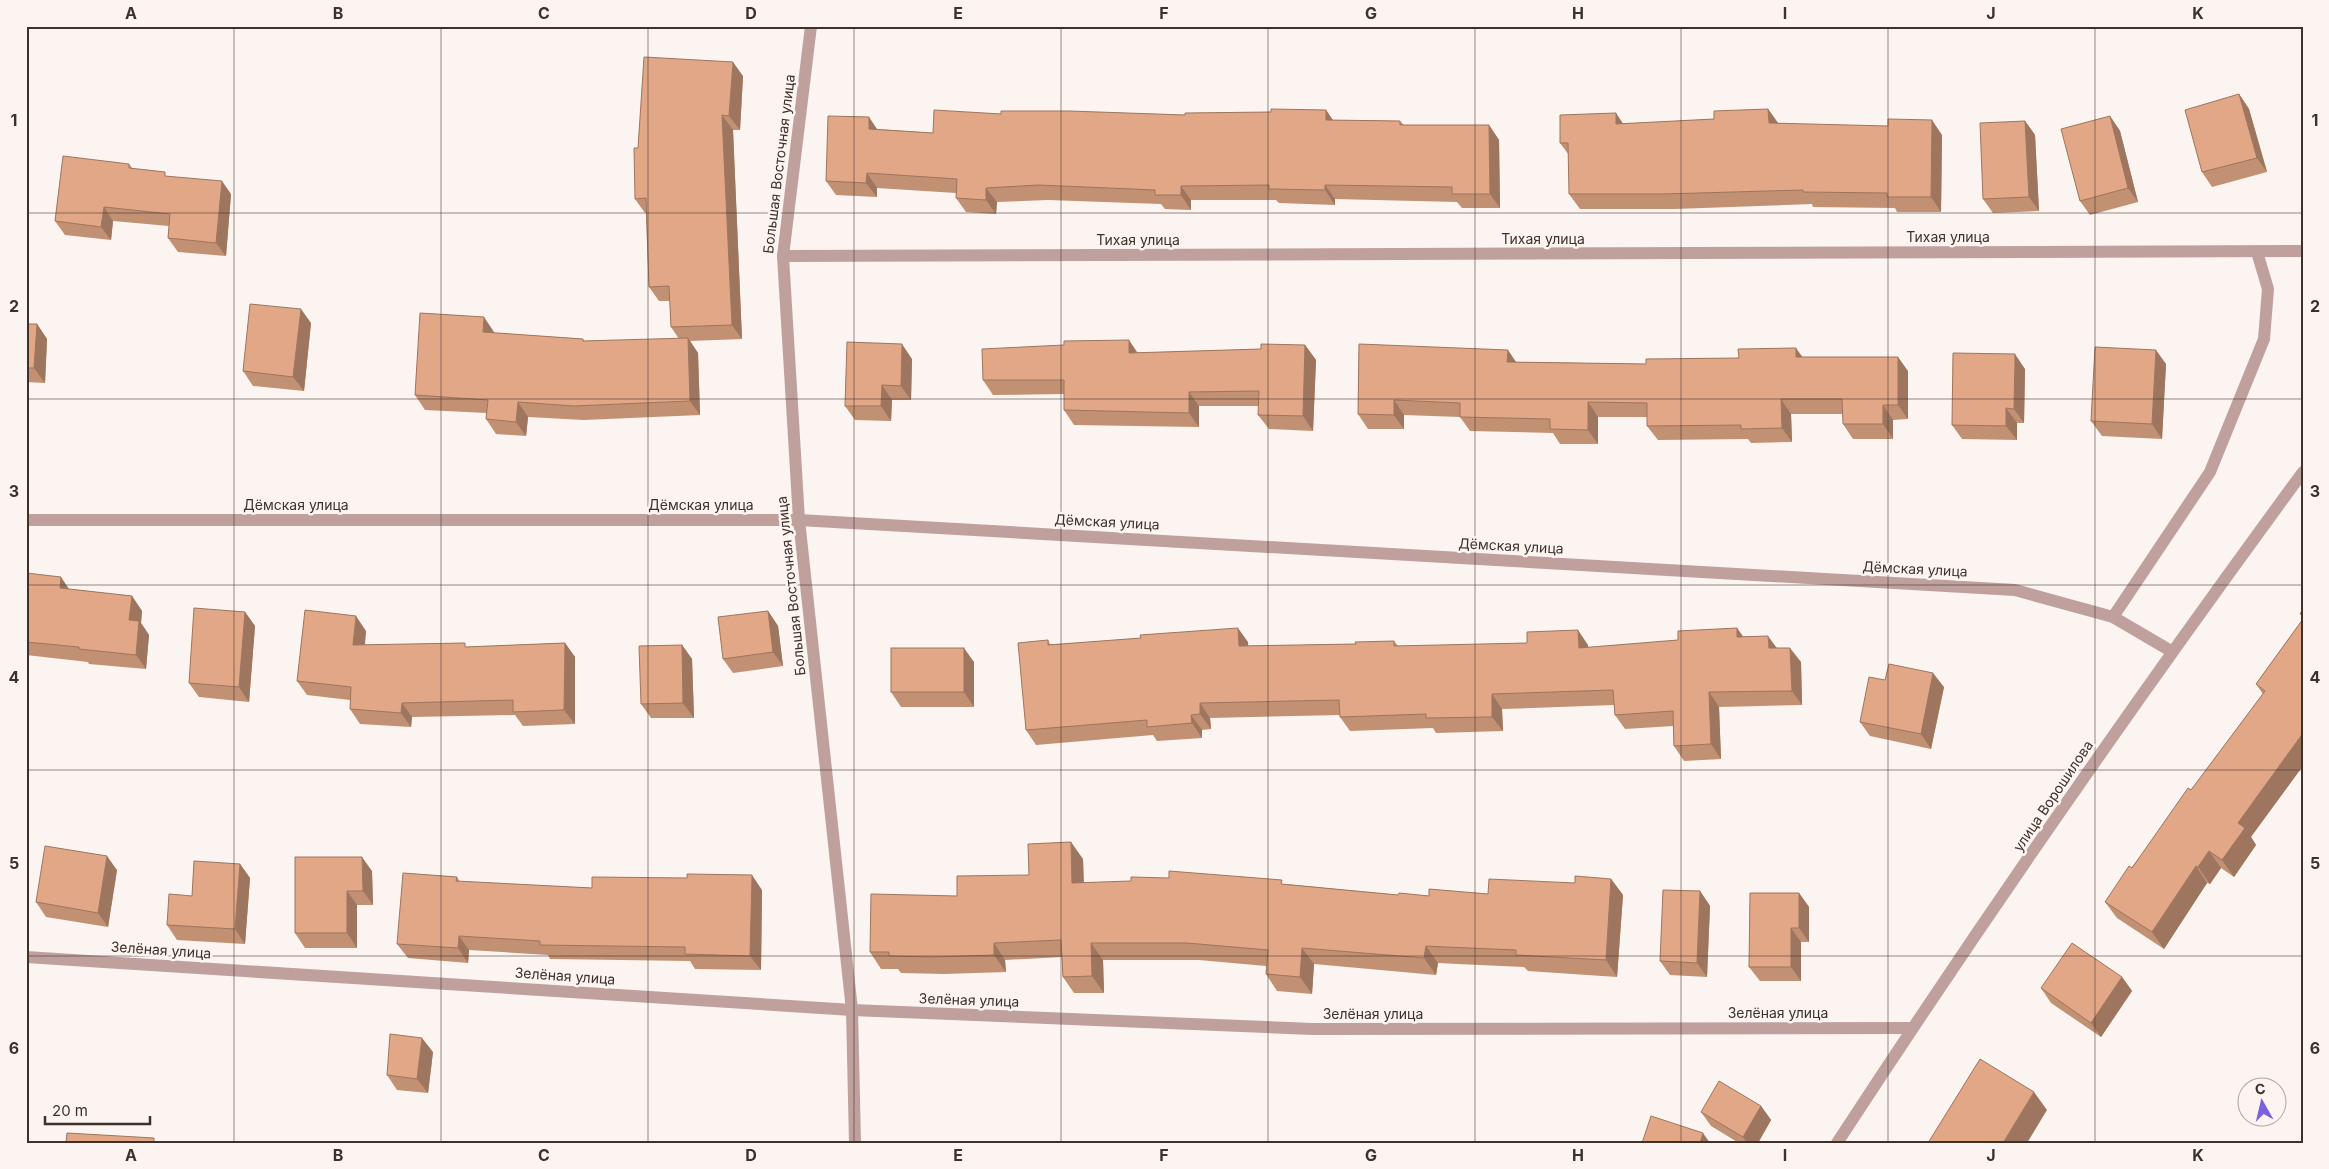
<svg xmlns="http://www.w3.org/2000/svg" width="2329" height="1169" font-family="Inter,sans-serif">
	<rect width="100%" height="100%" fill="#fbf4f0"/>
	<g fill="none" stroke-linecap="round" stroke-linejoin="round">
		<!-- service -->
		<polyline stroke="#bfa09d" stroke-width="12" points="2113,617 2210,472 2264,339 2268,289 2257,252"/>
		<!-- minor -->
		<g stroke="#bfa09d" stroke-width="12">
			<polyline points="811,26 783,256 799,520 852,1010 855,1143"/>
			<polyline points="783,256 2303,251"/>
			<polyline points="26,520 799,520 2015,590 2113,617 2171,651"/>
			<polyline points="26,957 852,1010 1312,1029 1912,1028"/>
		</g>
		<!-- tertiary -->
		<path stroke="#bfa09d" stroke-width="12" d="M1837 1143C1986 915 2142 691 2303 472"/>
	</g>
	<!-- wall -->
	<g fill="#c29073">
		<polygon points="743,76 740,130 733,130 742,339 690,341 698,353 700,415 584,420 528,417 526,436 496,434 486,419 487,413 425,410 415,395 494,332 494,333 583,339 584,341 679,339 671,327 670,301 659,301 649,287 646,213 645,213 635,199 638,148"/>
		<polygon points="2239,94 2249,109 2267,172 2212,187 2202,172"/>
		<polygon points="1768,109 1778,123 1942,135 1941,212 1897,212 1895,208 1813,207 1812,204 1674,209 1580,209 1569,194 1569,155 1560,143 1623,124 1714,119"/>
		<polygon points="1326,110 1333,120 1400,121 1404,125 1489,125 1499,140 1500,208 1462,208 1457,202 1335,199 1335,205 1279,203 1276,200 1191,200 1191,210 1165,209 1161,204 1048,200 997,202 996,214 966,212 956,198 956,193 877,188 877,197 836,195 826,181 877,129 933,133 1001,114 1185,115"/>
		<polygon points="2110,116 2120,131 2138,202 2090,215 2080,201"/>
		<polygon points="2025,121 2035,135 2039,211 1993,213 1983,199"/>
		<polygon points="129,164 132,168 169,177 231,194 226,256 178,252 168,238 169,226 113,221 111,240 65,235 55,221"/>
		<polygon points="311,323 304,391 253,386 243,371"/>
		<polygon points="26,324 37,324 47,339 45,383 26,382"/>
		<polygon points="1359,344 1516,362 1646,364 1803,357 1908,371 1908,419 1893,420 1893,439 1853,439 1843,424 1843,414 1791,414 1792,442 1751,443 1748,439 1658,440 1647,426 1647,417 1598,417 1598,444 1560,444 1553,433 1470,431 1460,417 1404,415 1404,429 1368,429 1358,414"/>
		<polygon points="1305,345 1316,360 1313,431 1269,429 1258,415 1259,406 1199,406 1199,427 1074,425 1064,410 1064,394 993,395 983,380 1138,353 1261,349"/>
		<polygon points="912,359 911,400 892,400 891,421 855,420 845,406"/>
		<polygon points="2166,364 2162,439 2102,436 2091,421"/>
		<polygon points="2025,369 2024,423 2017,423 2017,440 1962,439 1952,425"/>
		<polygon points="26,573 69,589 132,596 142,611 141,623 149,635 146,669 89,664 88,662 26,655"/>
		<polygon points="768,611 778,626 783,666 733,673 723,659"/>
		<polygon points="245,612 255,626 249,702 199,697 189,683"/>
		<polygon points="2303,619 2251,837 2256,845 2234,877 2221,868 2210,884 2207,883 2164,949 2117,918 2105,902 2191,790 2263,694 2256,684"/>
		<polygon points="1737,628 1743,637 1777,648 1801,662 1802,705 1719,707 1721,759 1684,761 1674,746 1673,726 1625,729 1615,715 1614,705 1502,709 1503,731 1436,733 1433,728 1350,731 1340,717 1340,715 1210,718 1211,729 1202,730 1202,738 1157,741 1153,735 1036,745 1026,730 1048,640 1050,644 1248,642 1248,646 1356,644 1394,641 1398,646 1588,645 1588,648 1678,640"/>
		<polygon points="366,631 365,645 468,647 565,643 575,657 575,724 523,726 515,715 412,717 411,727 360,724 350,709 350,700 307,695 297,681"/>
		<polygon points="682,645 692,659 694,718 651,718 641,704"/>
		<polygon points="974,662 974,707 901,707 891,692"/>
		<polygon points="1885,680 1944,687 1931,749 1870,736 1860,722"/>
		<polygon points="295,857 372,871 373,905 357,905 357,948 305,948 295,933"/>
		<polygon points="1083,859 1084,883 1285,884 1398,895 1429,896 1488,894 1611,879 1623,895 1617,977 1528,971 1524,967 1458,964 1438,963 1436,975 1314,964 1312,994 1277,991 1266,974 1266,966 1199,960 1103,960 1104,993 1074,993 1063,977 1062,957 1005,960 1006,972 944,974 901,973 898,969 881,969 870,952 957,896"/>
		<polygon points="240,864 250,878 245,944 177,940 167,925 192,896"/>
		<polygon points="117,870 108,927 46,917 36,902"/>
		<polygon points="457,877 460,882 592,888 762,890 761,970 695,969 690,961 550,959 548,955 469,950 468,963 408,958 397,944"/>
		<polygon points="1700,891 1710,906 1707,977 1670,975 1660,961"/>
		<polygon points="1799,893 1809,907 1809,942 1801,942 1801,981 1760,981 1749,967"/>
		<polygon points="2122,977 2132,991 2101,1037 2051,1003 2041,988"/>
		<polygon points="433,1052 428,1093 397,1090 387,1075"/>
		<polygon points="1761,1106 1771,1120 1758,1143 1739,1143 1711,1126 1701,1112"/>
	</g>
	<!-- shaded-wall -->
	<g fill="#9e755e">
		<polygon points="733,62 743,76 740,130 729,116"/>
		<polygon points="2239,94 2249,109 2267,172 2257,158"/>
		<polygon points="1768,109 1778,123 1769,123"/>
		<polygon points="1326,110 1336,125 1326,120"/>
		<polygon points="1616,113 1626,128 1616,124"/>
		<polygon points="722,115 733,130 742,339 732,325"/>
		<polygon points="2110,116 2120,131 2138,202 2128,188"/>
		<polygon points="869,117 879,132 869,129"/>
		<polygon points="1932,120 1942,135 1941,212 1931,197"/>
		<polygon points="2025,121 2035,135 2039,211 2029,197"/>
		<polygon points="1489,125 1499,140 1500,208 1490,194"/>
		<polygon points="867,173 877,188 877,197 866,183"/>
		<polygon points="222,181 231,194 226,256 216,243"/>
		<polygon points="1325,185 1335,199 1335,205 1325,190"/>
		<polygon points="1181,186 1191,200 1191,210 1181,195"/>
		<polygon points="986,188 997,202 996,214 986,200"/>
		<polygon points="104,207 113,221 111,240 101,227"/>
		<polygon points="301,309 311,323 304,391 293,377"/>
		<polygon points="484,317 494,332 493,346 483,332"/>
		<polygon points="37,324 47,339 45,383 34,368"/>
		<polygon points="688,338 698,353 700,415 690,401"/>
		<polygon points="1129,340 1139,355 1129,353"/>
		<polygon points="902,344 912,359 911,400 901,386"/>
		<polygon points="1305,345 1316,360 1313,431 1303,416"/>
		<polygon points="1796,348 1806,362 1796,357"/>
		<polygon points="1508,350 1518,365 1507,362"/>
		<polygon points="2156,350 2166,364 2162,439 2152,424"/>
		<polygon points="2015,354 2025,369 2024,423 2014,409"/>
		<polygon points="1898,357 1908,371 1908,419 1898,405"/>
		<polygon points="882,385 892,400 891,421 881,406"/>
		<polygon points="1189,392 1199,406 1199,427 1189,413"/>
		<polygon points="1781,399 1791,414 1792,442 1782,428"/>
		<polygon points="1394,400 1404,415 1404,429 1394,415"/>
		<polygon points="518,402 528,417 526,436 516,422"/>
		<polygon points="1588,402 1598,417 1598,444 1588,430"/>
		<polygon points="1883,405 1893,420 1893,439 1883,424"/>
		<polygon points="2006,408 2017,423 2017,440 2006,426"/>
		<polygon points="61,577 71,592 60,588"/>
		<polygon points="132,596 142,611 141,623 149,635 146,669 136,655 129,620"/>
		<polygon points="768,611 778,626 783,666 773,652"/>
		<polygon points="245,612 255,626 249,702 239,687"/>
		<polygon points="356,616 366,631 363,660 353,645"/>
		<polygon points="1238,628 1248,642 1249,661 1239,646"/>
		<polygon points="1737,628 1747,642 1737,637"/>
		<polygon points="1578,630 1588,645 1589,663 1579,648"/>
		<polygon points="1768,636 1779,651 1769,648"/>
		<polygon points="565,643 575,657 575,724 564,710"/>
		<polygon points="682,645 692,659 694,718 683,703"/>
		<polygon points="964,648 974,662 974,707 964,692"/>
		<polygon points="1790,648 1801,662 1802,705 1792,691"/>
		<polygon points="1933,673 1944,687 1931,749 1921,734"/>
		<polygon points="1709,692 1719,707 1721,759 1711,744"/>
		<polygon points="1492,694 1502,709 1503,731 1492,717"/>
		<polygon points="402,703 412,717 411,727 401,713"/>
		<polygon points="1200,703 1210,718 1211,729 1200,714"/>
		<polygon points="1191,715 1202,730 1202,738 1192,723"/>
		<polygon points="2303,733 2303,766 2251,837 2256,845 2234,877 2222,860 2238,823"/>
		<polygon points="1071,842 1083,859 1084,900 1072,883"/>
		<polygon points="2209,851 2221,868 2210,884 2198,867"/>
		<polygon points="107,856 117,870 108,927 98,913"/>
		<polygon points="362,857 372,871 373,905 363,891"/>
		<polygon points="240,864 250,878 245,944 235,929"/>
		<polygon points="2196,866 2207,883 2164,949 2152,932"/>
		<polygon points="752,875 762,890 761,970 750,956"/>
		<polygon points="1611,879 1623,895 1617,977 1606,960"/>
		<polygon points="347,891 357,905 357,948 347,933"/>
		<polygon points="1700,891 1710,906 1707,977 1697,963"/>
		<polygon points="1799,893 1809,907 1809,942 1799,928"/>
		<polygon points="1791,928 1801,942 1801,981 1791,967"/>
		<polygon points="459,936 469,950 468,963 458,948"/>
		<polygon points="994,943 1005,960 1006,972 994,955"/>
		<polygon points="1091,943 1103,960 1104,993 1092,976"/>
		<polygon points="1426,946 1438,963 1436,975 1424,958"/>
		<polygon points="1302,948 1314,964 1312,994 1300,977"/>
		<polygon points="2122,977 2132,991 2101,1037 2091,1023"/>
		<polygon points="422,1038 433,1052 428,1093 417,1079"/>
		<polygon points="2034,1092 2047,1110 2027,1143 2003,1143"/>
		<polygon points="1761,1106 1771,1120 1758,1143 1747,1143 1743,1137"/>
		<polygon points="1703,1133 1710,1143 1700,1143"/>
	</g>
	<!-- building -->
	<g fill="#e1a786" stroke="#9e755e">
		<polygon points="644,57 733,62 729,116 722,115 732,325 671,327 669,286 649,287 646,198 635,199 634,148 638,148"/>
		<polygon points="2239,94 2257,158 2202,172 2185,110"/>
		<polygon points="1271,109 1326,110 1326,120 1400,121 1400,125 1489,125 1490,194 1452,194 1452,187 1325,185 1325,190 1269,189 1269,185 1181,186 1181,195 1155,195 1155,190 1038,185 986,188 986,200 956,198 957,179 867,173 866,183 826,181 828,116 869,117 869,129 933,133 934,110 1001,114 1001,111 1069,111 1185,115 1185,113 1271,112"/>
		<polygon points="1768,109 1769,123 1888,126 1888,119 1932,120 1931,197 1887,197 1887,193 1803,192 1803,190 1663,194 1569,194 1568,143 1560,143 1560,115 1616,113 1616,124 1714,119 1714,111"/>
		<polygon points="2110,116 2128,188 2080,201 2061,129"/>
		<polygon points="2025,121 2029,197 1983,199 1980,123"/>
		<polygon points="63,156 129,164 129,168 165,172 165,176 222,181 216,243 168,238 170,214 104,207 101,227 55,221"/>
		<polygon points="250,304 301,309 293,377 243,371"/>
		<polygon points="420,313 484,317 483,332 583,339 583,341 688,338 690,401 574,406 518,402 516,422 486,419 488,400 415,395"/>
		<polygon points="26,324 37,324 34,368 26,368"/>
		<polygon points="1129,340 1129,353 1261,349 1261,344 1305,345 1303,416 1258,415 1259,391 1189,392 1189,413 1064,410 1064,380 983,380 982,349 1064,345 1064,341"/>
		<polygon points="847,342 902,344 901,386 882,385 881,406 845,406"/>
		<polygon points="1359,344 1508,350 1507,362 1646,364 1646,359 1739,358 1738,349 1796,348 1796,357 1898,357 1898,405 1883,405 1883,424 1843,424 1842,399 1781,399 1782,428 1741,429 1741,425 1647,426 1647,403 1588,402 1588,430 1550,429 1550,419 1460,417 1460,403 1394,400 1394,415 1358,414"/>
		<polygon points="2095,347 2156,350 2152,424 2091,421"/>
		<polygon points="1953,353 2015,354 2014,409 2006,408 2006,426 1952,425"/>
		<polygon points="26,573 61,577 60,588 132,596 129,620 139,621 136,655 79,649 79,647 26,642"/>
		<polygon points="194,608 245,612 239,687 189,683"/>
		<polygon points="2303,609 2303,615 2300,614"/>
		<polygon points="305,610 356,616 353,645 465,643 465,647 565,643 564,710 513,712 513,700 402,703 401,713 350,709 351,687 297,681"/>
		<polygon points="768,611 773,652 723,659 718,617"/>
		<polygon points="2303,619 2303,733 2238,823 2245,828 2222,860 2209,851 2198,867 2196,866 2152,932 2105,902 2129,866 2132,868 2188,788 2191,790 2265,691 2256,684"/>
		<polygon points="1238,628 1239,646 1356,644 1355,642 1394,641 1394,646 1527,643 1527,632 1578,630 1579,648 1678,640 1678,631 1737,628 1737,637 1768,636 1769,648 1790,648 1792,691 1709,692 1711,744 1674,746 1673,711 1615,715 1613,690 1492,694 1492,717 1426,718 1426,714 1340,717 1339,700 1200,703 1200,714 1191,715 1192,723 1147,727 1147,720 1026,730 1018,643 1048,640 1048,645 1141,638 1140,635"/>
		<polygon points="682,645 683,703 641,704 639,646"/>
		<rect x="891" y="648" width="73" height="44"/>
		<polygon points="1889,664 1933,673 1921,734 1860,722 1869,677 1885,680"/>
		<polygon points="1071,842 1072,883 1131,881 1131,877 1169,878 1169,871 1282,880 1281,884 1398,895 1399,893 1429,896 1429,889 1488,894 1489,879 1575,883 1575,876 1611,879 1606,960 1516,955 1516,950 1446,947 1426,946 1424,958 1302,948 1300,977 1266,974 1268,950 1187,943 1091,943 1092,976 1063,977 1061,940 994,943 994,955 933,957 889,956 889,952 870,952 871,894 957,896 957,876 1029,875 1028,844"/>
		<polygon points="45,846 107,856 98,913 36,902"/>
		<polygon points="295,857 362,857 363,891 347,891 347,933 295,933"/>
		<polygon points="194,861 240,864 235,929 167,925 169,894 192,896"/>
		<polygon points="403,873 457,877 456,881 592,888 592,877 687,878 687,874 752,875 750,956 685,954 685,947 540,945 540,941 459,936 458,948 397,944"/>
		<polygon points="1663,890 1700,891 1697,963 1660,961"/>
		<polygon points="1750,893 1799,893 1799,928 1791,928 1791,967 1749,967"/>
		<polygon points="2072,943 2122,977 2091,1023 2041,988"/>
		<polygon points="390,1034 422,1038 417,1079 387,1075"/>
		<polygon points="1980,1059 2034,1092 2003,1143 1928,1143"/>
		<polygon points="1719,1081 1761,1106 1743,1137 1701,1112"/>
		<polygon points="1651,1116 1703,1133 1700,1143 1642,1143"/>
		<polygon points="67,1133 154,1138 154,1143 66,1143"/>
	</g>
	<!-- grid -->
	<path fill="none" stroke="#3e312a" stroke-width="1" stroke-opacity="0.55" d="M234 26V1143M441 26V1143M648 26V1143M854 26V1143M1061 26V1143M1268 26V1143M1475 26V1143M1681 26V1143M1888 26V1143M2095 26V1143M26 213H2303M26 399H2303M26 585H2303M26 770H2303M26 956H2303"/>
	<g text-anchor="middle" stroke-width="5" stroke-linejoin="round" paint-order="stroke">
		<!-- street labels -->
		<g font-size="14" fill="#3e312a" stroke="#fbf4f0">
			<text transform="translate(779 164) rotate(-83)" y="5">Большая Восточная улица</text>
			<text x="1948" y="242">Тихая улица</text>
			<text x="1543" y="244">Тихая улица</text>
			<text x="1138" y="245">Тихая улица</text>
			<text x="296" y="510">Дёмская улица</text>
			<text x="701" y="510">Дёмская улица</text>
			<text transform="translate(1107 522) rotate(3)" y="5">Дёмская улица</text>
			<text transform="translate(1511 546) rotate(3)" y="5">Дёмская улица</text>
			<text transform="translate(1915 569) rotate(3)" y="5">Дёмская улица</text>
			<text transform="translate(791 586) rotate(-96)" y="5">Большая Восточная улица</text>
			<text transform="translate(2053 796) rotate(-56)" y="5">улица Ворошилова</text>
			<text transform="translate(161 950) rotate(4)" y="5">Зелёная улица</text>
			<text transform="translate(565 976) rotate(4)" y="5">Зелёная улица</text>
			<text transform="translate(969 1000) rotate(2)" y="5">Зелёная улица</text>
			<text x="1778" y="1018">Зелёная улица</text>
			<text x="1373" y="1019">Зелёная улица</text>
		</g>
	</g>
	<!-- border -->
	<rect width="2329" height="1169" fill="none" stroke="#fbf4f0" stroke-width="55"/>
	<!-- north arrow -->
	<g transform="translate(2262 1102) rotate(352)"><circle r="24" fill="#fbf4f0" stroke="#afa6a1"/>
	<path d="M0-4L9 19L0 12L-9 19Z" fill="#7a62dd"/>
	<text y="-8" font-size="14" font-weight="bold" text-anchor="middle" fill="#3e312a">С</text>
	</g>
	<!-- scale -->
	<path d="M45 1116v8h105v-8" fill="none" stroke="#3e312a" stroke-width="2.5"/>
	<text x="52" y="1116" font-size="15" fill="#3e312a" stroke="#fbf4f0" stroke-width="4" paint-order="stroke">20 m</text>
	<rect x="28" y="28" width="2274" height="1114" fill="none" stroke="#3e312a" stroke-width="2"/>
	<g font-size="16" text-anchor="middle" font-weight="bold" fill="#3e312a">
		<text x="131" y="19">A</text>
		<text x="338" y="19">B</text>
		<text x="544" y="19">C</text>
		<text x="751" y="19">D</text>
		<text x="958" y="19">E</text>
		<text x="1164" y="19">F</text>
		<text x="1371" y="19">G</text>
		<text x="1578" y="19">H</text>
		<text x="1785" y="19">I</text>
		<text x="1991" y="19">J</text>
		<text x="2198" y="19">K</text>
		<text x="14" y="126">1</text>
		<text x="2315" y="126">1</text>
		<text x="14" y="312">2</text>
		<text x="2315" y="312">2</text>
		<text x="14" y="497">3</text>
		<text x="2315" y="497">3</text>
		<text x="14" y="683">4</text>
		<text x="2315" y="683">4</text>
		<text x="14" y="869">5</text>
		<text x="2315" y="869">5</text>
		<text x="14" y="1054">6</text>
		<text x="2315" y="1054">6</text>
		<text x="131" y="1161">A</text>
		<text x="338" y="1161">B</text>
		<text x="544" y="1161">C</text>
		<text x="751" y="1161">D</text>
		<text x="958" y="1161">E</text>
		<text x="1164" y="1161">F</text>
		<text x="1371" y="1161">G</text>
		<text x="1578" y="1161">H</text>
		<text x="1785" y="1161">I</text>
		<text x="1991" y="1161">J</text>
		<text x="2198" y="1161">K</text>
	</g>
</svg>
